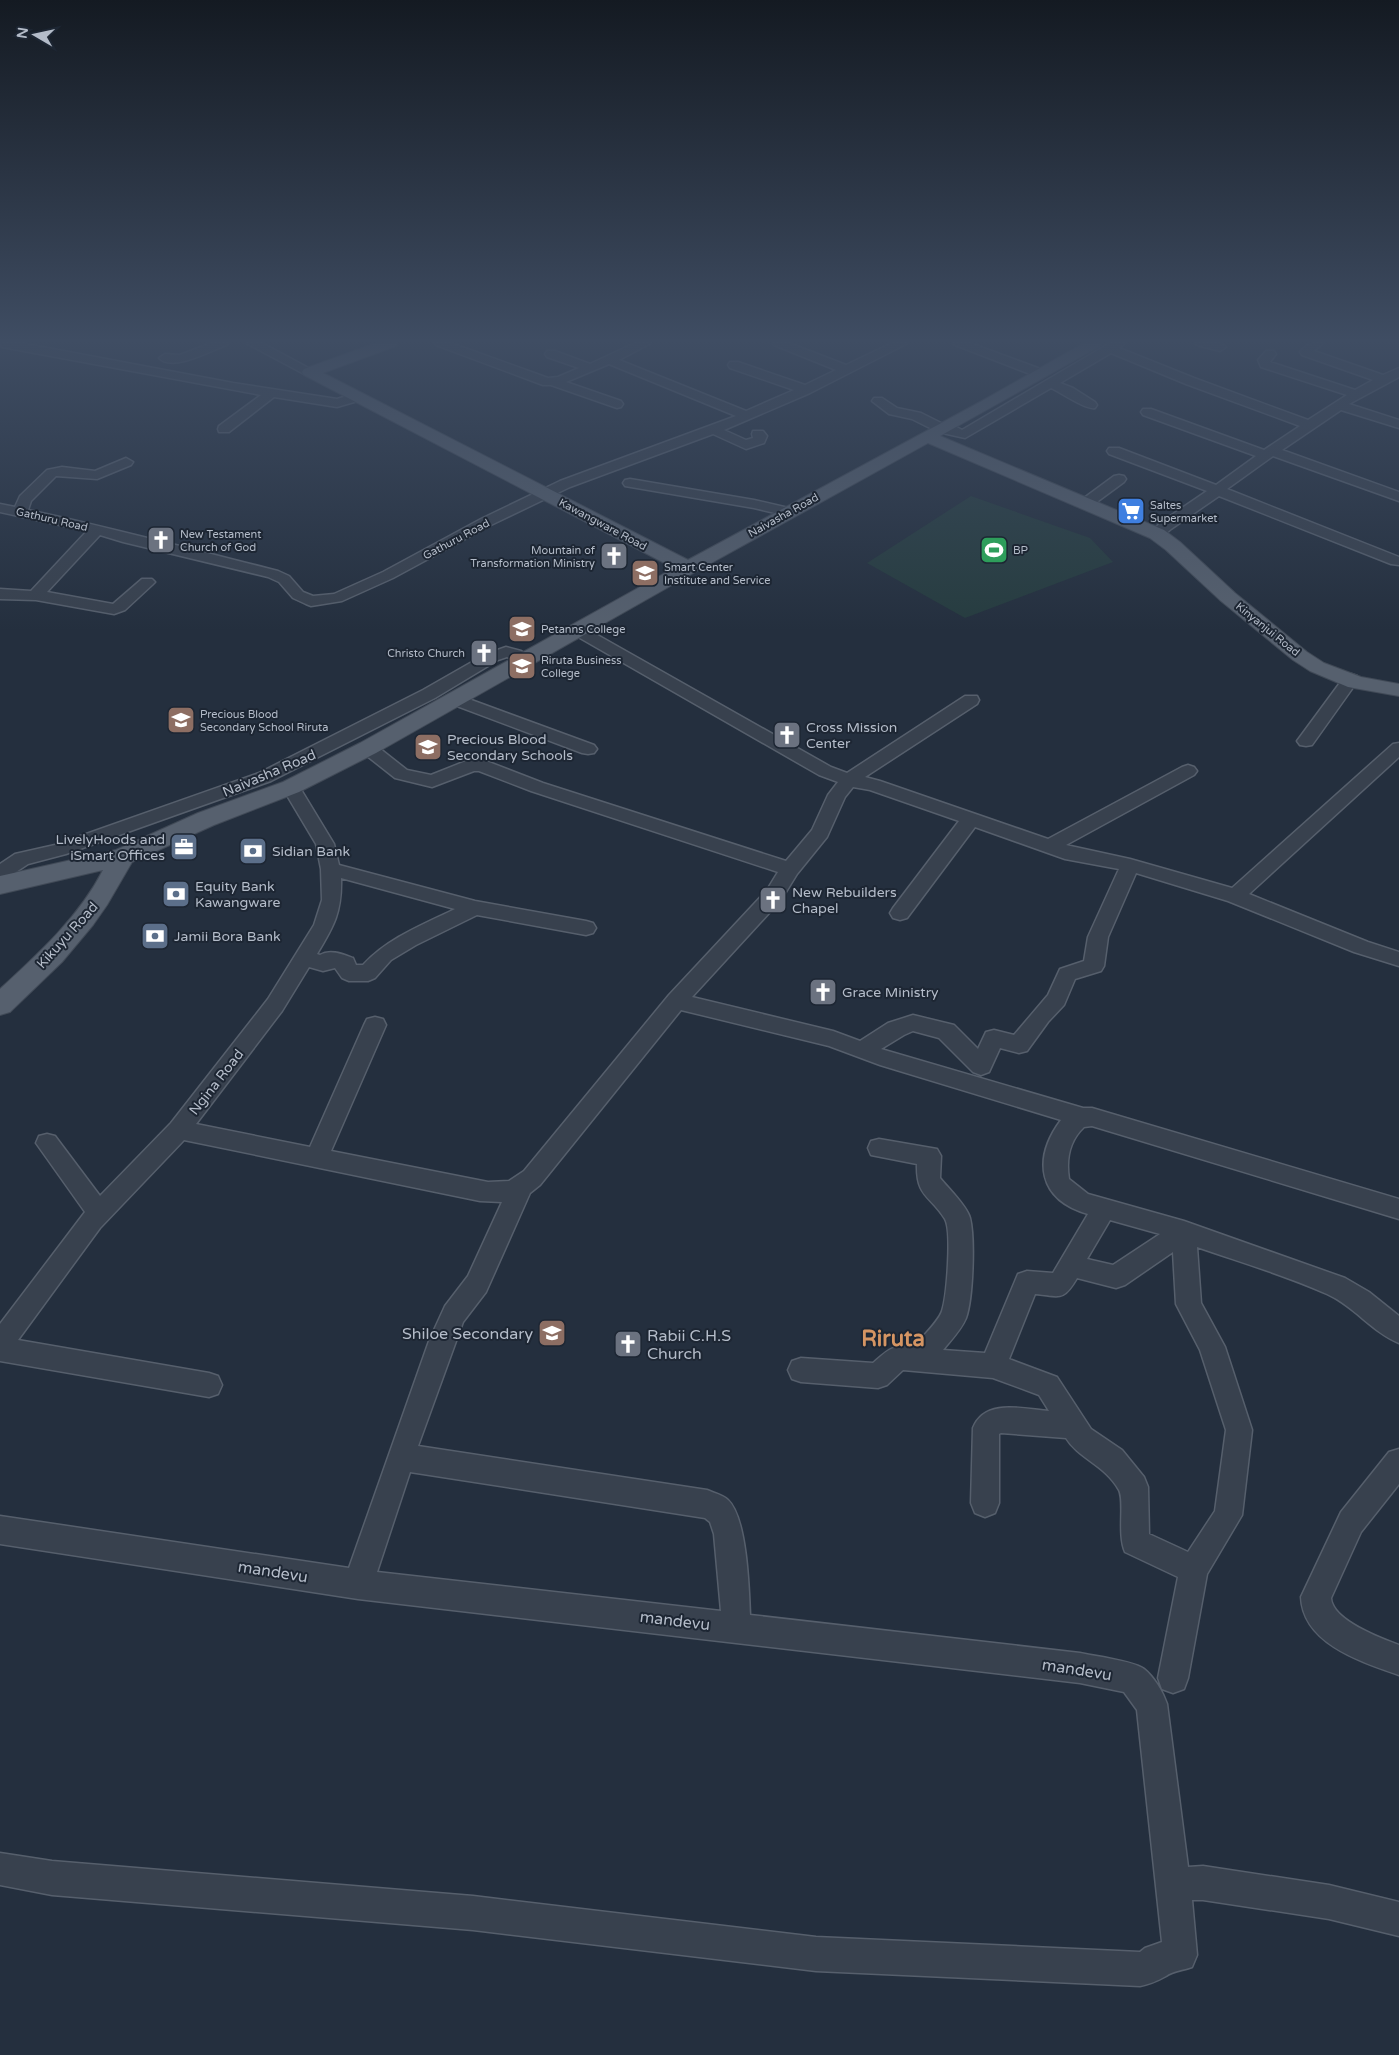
<svg xmlns="http://www.w3.org/2000/svg" width="1399" height="2055" font-family="'Varela Round',sans-serif">
	<rect width="100%" height="100%" fill="#242f3e"/>
	<!-- green -->
	<polygon fill="#263c3f" points="971,496 1090,538 1113,562 965,618 867,563"/>
	<g fill="none" stroke-linecap="round" stroke-linejoin="round">
		<defs>
			<g id="minor">
				<polygon points="0,343 21,343 233,383 337,399 357,393 363,397 361,400 337,407 274,397 229,432 219,432 218,429 219,426 261,395 2,347"/>
				<path d="M211 343H228L226 345C211 351 172 372 159 358L165 354 180 355Z"/>
				<polygon points="246,343 262,343 316,372 314,375 306,375"/>
				<path d="M434 343H451L548 378 558 377 579 368 547 357 545 354 547 351H555L590 364 635 343H651L619 360 746 411 794 390 730 368 728 365 730 362H738L805 385 836 370 774 345 772 343H789L846 365 892 343H908L810 393 724 430 746 440 753 438 752 434 753 431H763L767 436 764 443 746 449 713 434 570 487 491 525 393 578 342 601 311 606 306 604 293 598 279 582 268 577 123 542 100 535 47 592 113 604 142 579H152L155 582 152 585 125 610 114 614 36 600 0 599V589L31 591 87 531 0 512V504L15 507 20 496 47 470 62 467 95 471 126 458 133 462 131 465 97 479 56 476 31 501 28 510C112 528 195 550 278 571L289 576 303 592 313 596 334 594 383 572 481 519 560 481 736 416 609 364 566 382 621 401 623 404 621 407 617 408 551 385H543L436 345Z"/>
				<polygon points="953,343 970,343 1046,371 1048,374 1042,378 1038,377 955,345"/>
				<path d="M1110 343H1125L1119 348 1194 378 1308 420 1347 395 1261 367 1258 360 1266 351H1274L1276 354 1270 362 1355 390 1373 380 1302 355 1300 352C1307 343 1312 343 1323 343L1314 351 1383 375 1399 368V377L1349 404 1399 420V428L1341 410 1282 450 1399 492V501L1273 456 1227 489 1399 557V565L1391 564 1219 496 1171 529 1162 537H1152L1150 534 1160 523 1207 491 1109 454 1107 451 1109 448H1119L1216 485 1256 456 1143 415 1141 412 1143 409H1151L1264 450 1300 426 1186 384 1111 353 1060 383 1073 388 1095 402 1097 405 1095 408C1086 410 1062 393 1051 388L965 438 938 432 912 419 889 414 872 401 874 398H882L897 408 921 413 943 424H951L962 430Z"/>
				<polygon points="1195,343 1219,343 1226,347 1220,351 1197,345"/>
				<polygon points="1119,475 1124,476 1126,479 1124,482 1090,507 1080,507 1078,504 1080,501 1114,476"/>
				<polygon points="630,479 754,500 793,509 795,512 788,516 754,508 625,486 623,483 625,480"/>
				<path d="M579 626 585 628 831 767 847 773 965 696H977L979 700 977 704 865 777 880 781 1048 839 1182 767 1188 765 1194 767 1197 771 1194 775 1066 845 1130 859 1232 888 1393 744 1399 743V757L1249 894 1368 942 1399 952V966L1354 952 1228 901 1136 873 1108 937 1104 966 1101 971 1075 979 1064 1005 1048 1022 1027 1051 1019 1053 1000 1048 989 1072 981 1075 973 1072 939 1038 913 1031 904 1035 881 1049 1083 1108H1092L1399 1199V1219L1092 1126 1084 1127C1069 1141 1066 1160 1069 1179L1088 1194 1184 1221 1345 1278 1369 1292 1399 1316V1343C1372 1332 1354 1306 1327 1294 1285 1275 1240 1262 1197 1247L1201 1303 1225 1347 1252 1430 1242 1515 1207 1574 1188 1678 1184 1689 1173 1693 1162 1689 1158 1678 1178 1577 1125 1552C1117 1534 1125 1501 1119 1490 1105 1465 1079 1459 1066 1438L1001 1433 999 1434V1503L995 1513 985 1517 975 1513 971 1503 973 1428C985 1398 1023 1409 1049 1411L1039 1395 993 1378 903 1370 887 1385 878 1388 801 1382 792 1379 788 1370 792 1361 801 1358 873 1363C889 1349 892 1345 914 1347 921 1338 939 1321 942 1311 947 1296 952 1231 945 1219 930 1195 916 1197 917 1164L871 1155 868 1148 871 1141 879 1139 937 1149 941 1156 940 1178C948 1188 967 1206 970 1218 975 1238 973 1299 966 1318 961 1330 951 1340 943 1350L985 1353 1018 1274 1027 1271 1053 1273 1088 1214C1038 1200 1032 1159 1061 1120L880 1065 829 1046 681 1010 540 1185 530 1193 486 1292 463 1322 418 1446 707 1490C714 1493 723 1495 728 1500 747 1518 749 1589 750 1615L1080 1653C1094 1656 1134 1661 1144 1669 1154 1677 1163 1692 1167 1704L1188 1867 1203 1866 1329 1885 1399 1902V1936L1329 1919 1203 1900H1192L1197 1955 1192 1967C1184 1970 1172 1971 1166 1976 1157 1981 1150 1984 1140 1986L816 1971 473 1930 52 1895 0 1885V1853L52 1861 473 1896 816 1937 1140 1952 1145 1948 1162 1942 1137 1710 1124 1692 1080 1683 358 1599 0 1544V1516L349 1568 429 1341 445 1306 468 1276 502 1202 480 1201 184 1140 100 1228 18 1340 209 1373 218 1376 222 1385 218 1394 209 1397 0 1361V1324L85 1212 36 1143 39 1136 47 1134 55 1136 100 1196 171 1123 268 999 314 925 322 900 321 869 316 844 282 787 285 783 291 781 297 783 334 844 339 865 475 901 586 921 593 923 596 928 593 933 586 935 477 915 416 945 391 960 375 978 368 981H349L342 978 335 968 323 971 309 967 282 1011 196 1124 310 1147 364 1025 367 1019 375 1017 383 1019 386 1025 331 1151 488 1182 509 1181 524 1171 669 995 767 890 778 872 531 791 479 771H474L432 787 395 778 362 752 359 748 362 744 368 743 374 744 407 770 431 775 466 761 481 759 543 783 786 861 812 830 828 795 838 782 819 775 573 634 571 631 573 628ZM853 787 870 790 959 821 893 908 890 913 893 918 900 920 907 918 975 827 1065 859 1119 869 1088 937 1084 961 1060 969 1048 995 1014 1035 994 1030 986 1032 978 1049 954 1025 913 1015 888 1023 860 1041 833 1031 692 997 781 900 797 874 827 837 845 797ZM341 878 455 909C422 925 388 938 363 965H356L353 958C342 954 330 949 320 955L317 954C334 926 342 912 341 878ZM1110 1220 1160 1234 1113 1265 1087 1259ZM1173 1252 1176 1304 1200 1350 1226 1430 1215 1511 1188 1552 1149 1534 1148 1487 1144 1477 1122 1450 1091 1429 1057 1377 1009 1359 1035 1294C1060 1296 1063 1302 1077 1278L1116 1288 1125 1285ZM410 1472 705 1518 710 1522 714 1534 721 1611 377 1572Z"/>
				<polygon points="506,647 521,651 534,660 532,663 520,663 507,657 498,660 435,698 271,781 66,854 28,864 7,878 0,880 0,864 15,854 55,845 259,773 423,690 486,654"/>
				<polygon points="1351,674 1357,676 1359,679 1312,745 1306,746 1300,745 1297,741 1300,737 1345,676"/>
				<polygon points="455,694 594,745 597,749 594,753 588,754 582,753 449,703 447,699 449,695"/>
				<path d="M1399 1449V1484L1361 1532 1331 1598C1332 1620 1380 1638 1399 1645V1675C1362 1662 1303 1644 1301 1597L1341 1512 1389 1452Z"/>
			</g>
			<path id="major" d="M376 343H398L396 346 323 373 688 560 982 401 1084 343H1102L1100 346 940 436 1164 530 1180 542 1235 593 1307 652 1324 663 1361 677 1399 684V696L1348 687 1310 671 1293 660 1221 601 1166 550 1150 538 928 443 695 572 376 753 299 792 214 825 132 862 107 905 93 925 62 962 10 1012 0 1015V989C38 954 79 917 103 870L0 894V876L116 850 198 813 283 782 360 743 674 568 304 375 302 372 304 369Z"/>
		</defs>
		<!-- minor casing -->
		<use href="#minor" stroke="#565f6c" stroke-width="3"/>
		<!-- major casing -->
		<use href="#major" stroke="#414a57" stroke-width="2"/>
		<!-- minor -->
		<use href="#minor" fill="#38414e" fill-rule="evenodd"/>
		<!-- major -->
		<use href="#major" fill="#56606e" fill-rule="evenodd"/>
	</g>
	<!-- sky -->
	<linearGradient id="sky" x2="0" y2="1"><stop stop-color="#141a22"/><stop offset="0.54" stop-color="#3f4d63"/><stop offset="1" stop-color="#3f4d63" stop-opacity="0"/></linearGradient>
	<rect width="1399" height="631" fill="url(#sky)"/>
	<!-- icons -->
	<defs>
		<symbol id="supermarket-square" viewBox="-11 -11 22 22"><rect x="-9" y="-9" width="18" height="18" rx="4" fill="#3f7fe0" stroke="#1d2633"/><path d="M-6-5.5h2.5l.6 2H6L4.5 2H-2.5L-4.4-4H-6ZM-1.5 3.2a1.3 1.3 0 1 0 .1 0ZM3 3.2a1.3 1.3 0 1 0 .1 0Z" fill="#fff"/></symbol>
		<symbol id="church-square" viewBox="-11 -11 22 22"><rect x="-9" y="-9" width="18" height="18" rx="4" fill="#6b7280" stroke="#1d2633"/><path d="M-1.2-6h2.4v3.5h3.3v2.4h-3.3V6h-2.4V-.1h-3.3v-2.4h3.3Z" fill="#fff"/></symbol>
		<symbol id="stadium-square" viewBox="-11 -11 22 22"><rect x="-9" y="-9" width="18" height="18" rx="4" fill="#2e9e5b" stroke="#1d2633"/><path d="M0-5a6.5 5 0 1 0 0 10a6.5 5 0 1 0 0-10ZM-3.5-1.8h7v3.6h-7Z" fill="#fff"/></symbol>
		<symbol id="university-square" viewBox="-11 -11 22 22"><rect x="-9" y="-9" width="18" height="18" rx="4" fill="#8d6e63" stroke="#1d2633"/><path d="M0-5L7-2L0 1L-7-2ZM-4 1L0 2.5L4 1V4Q0 6-4 4Z" fill="#fff"/></symbol>
		<symbol id="school-square" viewBox="-11 -11 22 22"><rect x="-9" y="-9" width="18" height="18" rx="4" fill="#8d6e63" stroke="#1d2633"/><path d="M0-5L7-2L0 1L-7-2ZM-4 1L0 2.5L4 1V4Q0 6-4 4Z" fill="#fff"/></symbol>
		<symbol id="office-square" viewBox="-11 -11 22 22"><rect x="-9" y="-9" width="18" height="18" rx="4" fill="#5c6f8a" stroke="#1d2633"/><path d="M-6-3h4V-5.5h4V-3h4V5H-6ZM-1-4.5V-3h2v-1.5ZM-6 0V1H6V0Z" fill="#fff"/></symbol>
		<symbol id="bank-square" viewBox="-11 -11 22 22"><rect x="-9" y="-9" width="18" height="18" rx="4" fill="#5c6f8a" stroke="#1d2633"/><path d="M-6-4H6V4H-6ZM0-2.3a2.3 2.3 0 1 0 0 4.6a2.3 2.3 0 1 0 0-4.6Z" fill="#fff"/></symbol>
	</defs>
	<g fill-rule="evenodd">
		<use href="#supermarket-square" x="1115" y="495" width="32" height="32"/>
		<use href="#church-square" x="145" y="524" width="32" height="32"/>
		<use href="#stadium-square" x="978" y="534" width="32" height="32"/>
		<use href="#church-square" x="598" y="540" width="32" height="32"/>
		<use href="#university-square" x="629" y="557" width="32" height="32"/>
		<use href="#university-square" x="506" y="613" width="32" height="32"/>
		<use href="#church-square" x="468" y="637" width="32" height="32"/>
		<use href="#university-square" x="506" y="650" width="32" height="32"/>
		<use href="#school-square" x="165" y="704" width="32" height="32"/>
		<use href="#church-square" x="771" y="719" width="32" height="32"/>
		<use href="#school-square" x="412" y="731" width="32" height="32"/>
		<use href="#office-square" x="168" y="831" width="32" height="32"/>
		<use href="#bank-square" x="237" y="835" width="32" height="32"/>
		<use href="#bank-square" x="160" y="878" width="32" height="32"/>
		<use href="#church-square" x="757" y="884" width="32" height="32"/>
		<use href="#bank-square" x="139" y="920" width="32" height="32"/>
		<use href="#church-square" x="807" y="976" width="32" height="32"/>
		<use href="#school-square" x="536" y="1317" width="32" height="32"/>
		<use href="#church-square" x="612" y="1328" width="32" height="32"/>
	</g>
	<g text-anchor="middle" stroke-width="4" stroke-linejoin="round" paint-order="stroke">
		<!-- far-poi labels -->
		<g font-size="11" fill="#b4bcc9" stroke="#1d2633" text-anchor="start">
			<text x="1150" y="509">Saltes<tspan x="1150" dy="13">Supermarket</tspan></text>
			<text x="180" y="538">New Testament<tspan x="180" dy="13">Church of God</tspan></text>
			<text x="595" y="554" text-anchor="end">Mountain of<tspan x="595" dy="13">Transformation Ministry</tspan></text>
			<text x="1013" y="554">BP</text>
			<text x="664" y="571">Smart Center<tspan x="664" dy="13">Institute and Service</tspan></text>
			<text x="541" y="633">Petanns College</text>
			<text x="465" y="657" text-anchor="end">Christo Church</text>
			<text x="541" y="664">Riruta Business<tspan x="541" dy="13">College</tspan></text>
			<text x="200" y="718">Precious Blood<tspan x="200" dy="13">Secondary School Riruta</tspan></text>
		</g>
		<!-- far-street labels -->
		<g font-size="11" fill="#b4bcc9" stroke="#1d2633">
			<text transform="translate(783 515) rotate(-29)" y="4">Naivasha Road</text>
			<text transform="translate(52 519) rotate(13)" y="4">Gathuru Road</text>
			<text transform="translate(603 524) rotate(28)" y="4">Kawangware Road</text>
			<text transform="translate(456 539) rotate(-28)" y="4">Gathuru Road</text>
			<text transform="translate(1268 629) rotate(39)" y="4">Kinyanjui Road</text>
		</g>
		<!-- poi labels -->
		<g font-size="14" fill="#b4bcc9" stroke="#1d2633" text-anchor="start">
			<text x="806" y="732">Cross Mission<tspan x="806" dy="16">Center</tspan></text>
			<text x="447" y="744">Precious Blood<tspan x="447" dy="16">Secondary Schools</tspan></text>
			<text x="165" y="844" text-anchor="end">LivelyHoods and<tspan x="165" dy="16">iSmart Offices</tspan></text>
			<text x="272" y="856">Sidian Bank</text>
			<text x="195" y="891">Equity Bank<tspan x="195" dy="16">Kawangware</tspan></text>
			<text x="792" y="897">New Rebuilders<tspan x="792" dy="16">Chapel</tspan></text>
			<text x="174" y="941">Jamii Bora Bank</text>
			<text x="842" y="997">Grace Ministry</text>
		</g>
		<!-- street labels -->
		<g font-size="14" fill="#b4bcc9" stroke="#1d2633">
			<text transform="translate(269 773) rotate(-23)" y="5">Naivasha Road</text>
			<text transform="translate(67 935) rotate(-48)" y="5">Kikuyu Road</text>
			<text transform="translate(216 1082) rotate(-52)" y="5">Ngina Road</text>
		</g>
		<!-- near-poi labels -->
		<g font-size="16" fill="#b4bcc9" stroke="#1d2633" text-anchor="end">
			<text x="533" y="1339">Shiloe Secondary</text>
			<text x="647" y="1341" text-anchor="start">Rabii C.H.S<tspan x="647" dy="18">Church</tspan></text>
		</g>
		<!-- near-street labels -->
		<g font-size="16" fill="#b4bcc9" stroke="#1d2633">
			<text transform="translate(273 1571) rotate(9)" y="6">mandevu</text>
			<text transform="translate(675 1620) rotate(7)" y="6">mandevu</text>
			<text transform="translate(1077 1669) rotate(9)" y="6">mandevu</text>
		</g>
		<!-- near-district labels -->
		<g font-size="22" font-weight="bold" fill="#d59563" stroke="#1d2633">
			<text x="893" y="1346">Riruta</text>
		</g>
	</g>
	<!-- north arrow -->
	<g transform="translate(35 35) rotate(279)" stroke="#1d2633" stroke-width="4" paint-order="stroke">
	<path d="M0-4L9 19L0 12L-9 19Z" fill="#b4bcc9"/>
	<text y="-8" font-size="14" font-weight="bold" text-anchor="middle" fill="#b4bcc9">N</text>
	</g>
</svg>
